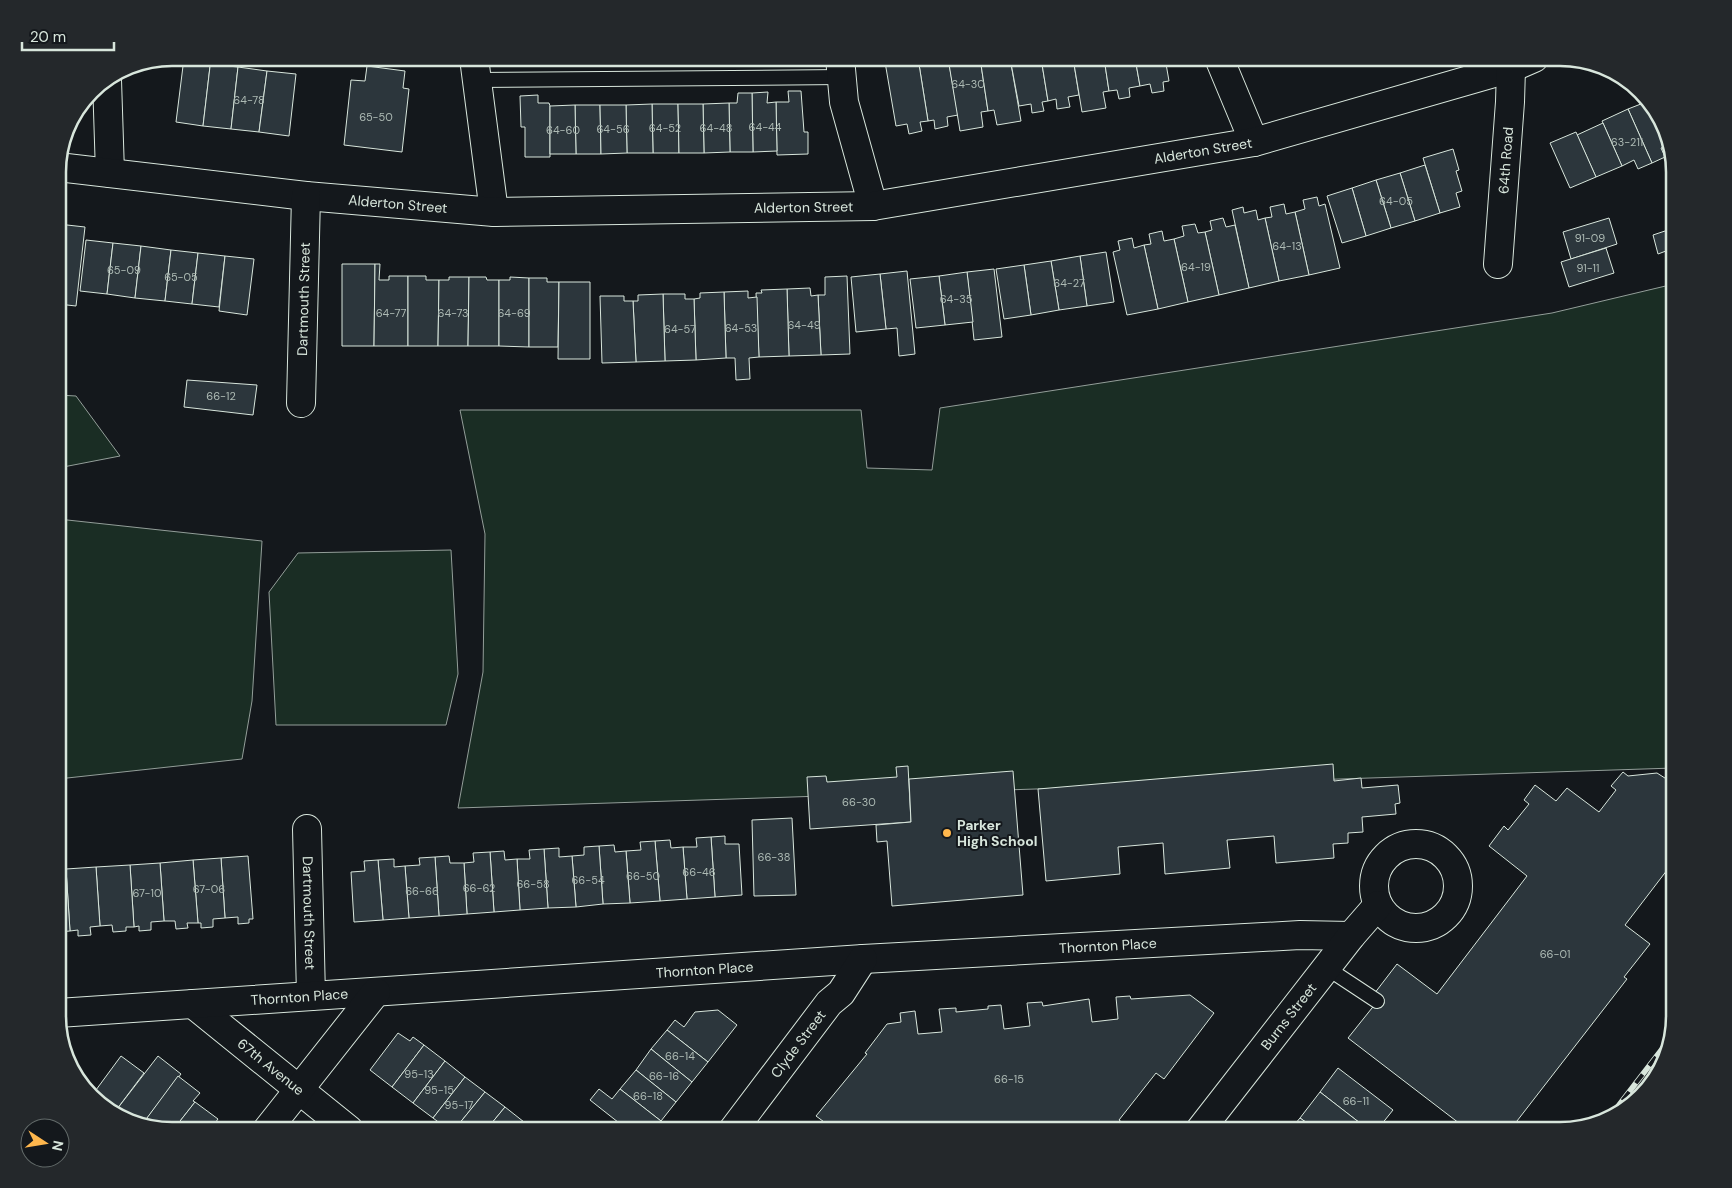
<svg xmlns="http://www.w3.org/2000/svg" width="1732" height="1188" font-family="'DM Sans',sans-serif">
	<rect width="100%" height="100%" fill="#14181c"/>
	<!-- green -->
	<g fill="#1a2d24" stroke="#939e99">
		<polygon points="1674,284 1674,768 458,808 483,672 485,534 460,410 861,410 867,468 932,470 940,408 1552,313"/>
		<polygon points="58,395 76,396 120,456 58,468"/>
		<polygon points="58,519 262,541 252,701 242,759 58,779"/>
		<polygon points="451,550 458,674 446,725 276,725 269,592 298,553"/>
	</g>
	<!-- building -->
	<g fill="#2c363c" stroke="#d8e6dc">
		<polygon points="184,58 211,58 203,126 176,122"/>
		<polygon points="211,58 229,58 228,66 238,67 231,129 203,126"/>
		<polygon points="319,58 357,58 319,61"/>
		<rect x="518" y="58" width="31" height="3"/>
		<polygon points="918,58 948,58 958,115 947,117 948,126 935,129 934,120 928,121"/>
		<polygon points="918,58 928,121 920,122 922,131 909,134 907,124 896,126 885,62"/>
		<polygon points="948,58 980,58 988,111 981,112 983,127 960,131"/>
		<polygon points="980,58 1010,58 1021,121 997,125 994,110 988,111"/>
		<polygon points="1010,58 1041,58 1048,101 1042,102 1044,111 1032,113 1031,104 1019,106"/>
		<polygon points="1041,58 1073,58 1079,95 1068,97 1070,107 1057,109 1056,99 1048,101"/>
		<polygon points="1073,58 1104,58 1109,91 1103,92 1106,108 1082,112"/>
		<polygon points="1104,58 1135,58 1140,86 1129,88 1130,97 1119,99 1117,90 1109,91"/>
		<polygon points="1135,58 1165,58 1169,81 1163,82 1164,91 1152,93 1150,84 1140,86"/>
		<polygon points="367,66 405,71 403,88 409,89 402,152 344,145 351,80 365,81"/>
		<polygon points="238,67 267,71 259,132 231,129"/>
		<polygon points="267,71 296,74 289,136 259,132"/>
		<polygon points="788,91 801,91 804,132 808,132 808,154 777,155 776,102 789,102"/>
		<polygon points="768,92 767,103 776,102 777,151 753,152 752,93"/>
		<polygon points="738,93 752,93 753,152 730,152 729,103 737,103"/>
		<polygon points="538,95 538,103 549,103 550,106 550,157 525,157 525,127 521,127 520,96"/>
		<polygon points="1646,102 1663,121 1668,145 1661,148 1665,157 1652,163 1628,109"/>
		<polygon points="729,103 730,152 704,153 703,104"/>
		<polygon points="652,104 678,104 679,153 653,153"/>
		<polygon points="652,104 653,153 627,153 626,105"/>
		<polygon points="678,104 703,104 704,153 679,153"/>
		<polygon points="575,105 600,105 601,154 576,154"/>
		<polygon points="575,105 576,154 550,154 550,106"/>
		<polygon points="600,105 626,105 627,153 601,154"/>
		<polygon points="1628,109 1652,163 1638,169 1634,160 1622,166 1602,121"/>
		<polygon points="1603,123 1622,166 1596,177 1577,135"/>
		<polygon points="1576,132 1596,177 1570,188 1550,143"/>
		<polygon points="1453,149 1459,170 1456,171 1462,191 1456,193 1460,207 1440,213 1423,158"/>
		<polygon points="1425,165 1440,213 1415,221 1400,173"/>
		<polygon points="1400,173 1415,221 1391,228 1376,180"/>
		<polygon points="1376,180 1391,228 1366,236 1352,188"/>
		<polygon points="1352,188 1366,236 1342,243 1327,196"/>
		<polygon points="1317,197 1319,206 1325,204 1340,268 1309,275 1295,212 1305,209 1303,200"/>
		<polygon points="1284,204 1286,214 1295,212 1309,275 1279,281 1265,218 1272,217 1270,207"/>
		<polygon points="1243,207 1244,213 1256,210 1258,220 1265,218 1279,281 1249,288 1232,210"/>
		<polygon points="1223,218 1226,227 1235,225 1249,288 1219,295 1205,232 1212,230 1210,221"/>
		<polygon points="1609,218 1617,244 1571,259 1563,232"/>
		<polygon points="58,224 85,227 76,306 58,304"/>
		<polygon points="1195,224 1198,233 1205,232 1219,295 1188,302 1174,239 1184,236 1182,226"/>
		<polygon points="1674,228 1674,248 1658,254 1653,235"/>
		<polygon points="1162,231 1164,241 1174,239 1188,302 1158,309 1144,245 1151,244 1149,234"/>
		<polygon points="1132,238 1134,248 1144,245 1158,309 1127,315 1113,252 1120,250 1118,241"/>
		<polygon points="86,240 113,243 107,294 80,291"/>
		<polygon points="113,243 141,246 135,298 107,294"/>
		<polygon points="141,246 171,250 165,301 135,298"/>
		<polygon points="1606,248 1614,273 1569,287 1561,262"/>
		<polygon points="171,250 198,253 192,304 165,301"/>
		<polygon points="1106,252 1114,302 1087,306 1080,256"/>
		<polygon points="198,253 225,256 219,307 192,304"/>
		<polygon points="225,256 254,259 247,315 219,311"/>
		<polygon points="1080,256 1087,306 1059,310 1051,261"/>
		<polygon points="1051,261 1059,310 1031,315 1024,265"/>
		<polygon points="342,264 375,264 374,346 342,346"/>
		<polygon points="375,264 380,264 379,280 389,280 389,276 408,276 408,346 374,346"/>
		<polygon points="1024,265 1031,315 1004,319 996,269"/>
		<polygon points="994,269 1002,337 974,340 967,272"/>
		<polygon points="907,271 915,354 899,356 897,328 886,329 880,274"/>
		<polygon points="967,272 973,322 945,325 939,276"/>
		<polygon points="880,274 886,329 856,332 851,277"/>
		<polygon points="408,276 426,276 426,280 439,280 438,346 408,346"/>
		<polygon points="847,276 850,354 821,355 818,295 825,295 825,277"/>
		<polygon points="939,276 945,325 916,328 910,279"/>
		<polygon points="449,277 469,277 468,346 438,346 439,280 449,280"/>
		<polygon points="469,277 486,277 487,280 499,280 499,346 468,346"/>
		<polygon points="510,277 529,278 529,347 499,346 499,280 510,280"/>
		<polygon points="529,278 547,278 547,282 559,282 558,347 529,347"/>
		<polygon points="559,282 590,282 590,359 558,359"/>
		<polygon points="810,288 811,296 818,295 821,355 789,356 787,289"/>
		<polygon points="787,289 789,356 759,357 756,293 762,293 761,290"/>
		<polygon points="748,291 748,298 757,297 759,357 749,358 750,379 736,380 735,358 726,358 724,292"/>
		<polygon points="724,292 726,358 696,360 694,299 700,298 700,293"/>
		<polygon points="663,294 685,294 685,299 694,299 696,360 665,361"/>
		<polygon points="663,294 665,361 636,362 633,301 638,301 638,295"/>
		<polygon points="600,296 624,296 624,301 633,301 636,362 602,363"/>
		<polygon points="187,380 257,385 253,415 184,407"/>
		<polygon points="1333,764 1334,781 1361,778 1362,788 1398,785 1400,803 1395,804 1396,814 1362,817 1363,832 1348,833 1348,843 1333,844 1334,858 1276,863 1274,836 1227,840 1230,868 1165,874 1163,843 1118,847 1120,874 1046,881 1038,789"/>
		<polygon points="908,766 911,822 810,829 807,777 826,776 827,782 897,777 896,767"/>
		<polygon points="1013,771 1023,895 892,906 887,841 877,842 876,825 911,822 909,779"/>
		<polygon points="1623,772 1628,776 1657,773 1668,780 1674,772 1674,861 1625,925 1650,944 1624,977 1627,979 1510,1130 1468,1130 1348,1038 1380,998 1374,994 1397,964 1437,994 1527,876 1489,846 1504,826 1508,830 1529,804 1524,800 1535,785 1556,801 1567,788 1599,812 1616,790 1611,786"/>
		<polygon points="792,818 796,895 754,896 752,820"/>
		<polygon points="725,836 725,844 739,844 742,895 715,897 711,837"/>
		<polygon points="711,837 715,897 687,899 683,847 697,847 696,838"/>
		<polygon points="670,840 671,848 683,847 687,899 660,901 655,841"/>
		<polygon points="655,841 660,901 630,903 626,851 641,850 640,842"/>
		<polygon points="614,845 615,852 626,851 630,903 603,904 599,846"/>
		<polygon points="599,846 603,904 576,907 572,856 584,855 584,847"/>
		<polygon points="559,848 559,857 572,856 576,907 548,908 544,849"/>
		<polygon points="544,849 548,908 520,910 517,859 530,859 529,850"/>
		<polygon points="504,851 505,860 517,859 520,910 494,912 490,852"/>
		<polygon points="490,852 494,912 467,914 464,863 474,862 473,853"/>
		<polygon points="248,856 253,919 249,919 249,923 238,924 238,917 225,918 221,858"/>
		<polygon points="449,856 450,863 464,863 467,914 439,916 435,857"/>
		<polygon points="435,857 439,916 409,918 405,866 420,865 419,858"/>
		<polygon points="221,858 225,918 213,919 213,927 201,928 201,923 198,923 193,860"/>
		<polygon points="394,859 394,867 405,866 409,918 383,920 378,860"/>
		<polygon points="193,860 198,923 187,923 188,928 176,929 175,921 164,921 160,863"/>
		<polygon points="378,860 383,920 354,922 351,872 365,871 364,861"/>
		<polygon points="160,863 164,921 151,922 151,930 139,931 139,926 134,927 130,865"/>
		<polygon points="130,865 134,927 126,927 126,931 113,932 112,925 100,926 96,867"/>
		<polygon points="96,867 100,926 90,927 91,935 78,936 78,930 70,931 66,869"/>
		<polygon points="66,869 70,931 58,932 58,870"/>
		<polygon points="1190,995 1214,1013 1164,1079 1156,1073 1119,1120 1127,1126 1124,1130 835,1130 816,1116 867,1054 865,1053 887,1024 901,1022 900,1013 915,1011 918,1034 942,1032 939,1009 956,1008 956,1012 988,1009 988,1006 1001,1005 1004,1029 1030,1026 1027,1003 1042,1002 1043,1006 1089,999 1092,1022 1118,1019 1116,997 1130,996 1131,999"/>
		<polygon points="718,1010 737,1025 708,1062 667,1030 675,1020 684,1027 695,1012"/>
		<polygon points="667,1030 708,1062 692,1082 651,1049"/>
		<polygon points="398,1033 410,1041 413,1037 424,1045 392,1087 370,1070"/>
		<polygon points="424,1045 445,1061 413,1103 392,1087"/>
		<polygon points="651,1049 692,1082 676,1102 636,1070"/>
		<polygon points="121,1056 144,1073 114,1113 108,1111 93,1094"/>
		<polygon points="158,1056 181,1074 144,1122 114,1113"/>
		<polygon points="445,1061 465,1077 433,1118 413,1103"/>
		<polygon points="1338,1068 1393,1110 1377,1130 1369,1130 1320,1092"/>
		<polygon points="636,1070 676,1102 661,1121 620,1089"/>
		<polygon points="178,1076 200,1093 193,1101 195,1102 173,1130 144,1122"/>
		<polygon points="465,1077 485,1092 454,1130 449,1130 433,1118"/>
		<polygon points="599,1089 612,1099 620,1089 661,1121 653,1130 628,1130 590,1100"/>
		<polygon points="485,1092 505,1107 486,1130 454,1130"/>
		<polygon points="1320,1092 1369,1130 1317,1130 1300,1118"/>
		<polygon points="195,1102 218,1119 210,1130 173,1130"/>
		<polygon points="505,1107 524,1122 518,1130 486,1130"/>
		<polygon points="1300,1118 1317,1130 1290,1130"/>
		<polygon points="524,1122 535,1130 518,1130"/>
		<polygon points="823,1124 832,1130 818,1130"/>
	</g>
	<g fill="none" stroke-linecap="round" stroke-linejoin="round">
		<defs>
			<g id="lane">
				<polyline points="477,80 842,77"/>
				<polyline points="1327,968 1377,1001"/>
			</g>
			<g id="street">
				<polyline points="474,58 494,212"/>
				<polyline points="840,58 844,102 873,206"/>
				<polyline points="1219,58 1254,142"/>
				<polyline points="107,80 110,173"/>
				<path id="s1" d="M58 167 306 196 494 212 873 206 1254 142 1511 68 1534 58"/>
				<path id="s2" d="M1498 264 1510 102 1511 68 1507 58"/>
				<path id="s3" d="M301 403 306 196"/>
				<path id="s4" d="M307 829 311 996"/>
				<circle cx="1416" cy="886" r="42"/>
				<path id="s5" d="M193 1004 349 1130"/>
				<path id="s6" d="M58 1013 863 959 1300 935 1351 936"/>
				<polyline points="267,1130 376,992"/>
				<path id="s7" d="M733 1130 829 1003 841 993 863 959"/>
				<path id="s8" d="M1200 1130 1351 936 1378 905"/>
			</g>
		</defs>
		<!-- lane casing -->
		<use href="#lane" stroke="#d8e6dc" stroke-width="16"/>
		<!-- street casing -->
		<use href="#street" stroke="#d8e6dc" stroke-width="30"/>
		<!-- lane -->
		<use href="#lane" stroke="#14181c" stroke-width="14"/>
		<!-- street -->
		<use href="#street" stroke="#14181c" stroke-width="28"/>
		<defs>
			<polyline id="rail" points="1609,1118 1666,1044"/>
		</defs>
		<!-- rail casing -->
		<use href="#rail" stroke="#d8e6dc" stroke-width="5.5"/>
		<!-- rail -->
		<use href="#rail" stroke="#14181c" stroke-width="4" stroke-dasharray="11" stroke-linecap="butt"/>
	</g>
	<!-- markers -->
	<circle fill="#ffb74d" stroke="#14181c" stroke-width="2" cx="947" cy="833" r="5"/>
	<g text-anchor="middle" stroke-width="4" stroke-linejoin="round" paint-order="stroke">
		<!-- number labels -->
		<g font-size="11" fill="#adbab4">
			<text x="968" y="88">64-30</text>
			<text x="249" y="104">64-78</text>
			<text x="376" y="121">65-50</text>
			<text x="765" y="131">64-44</text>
			<text x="665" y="132">64-52</text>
			<text x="716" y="132">64-48</text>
			<text x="613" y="133">64-56</text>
			<text x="563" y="134">64-60</text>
			<text x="1627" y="146">63-211</text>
			<text x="1396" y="205">64-05</text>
			<text x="1590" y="242">91-09</text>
			<text x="1287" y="250">64-13</text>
			<text x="1196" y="271">64-19</text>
			<text x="1588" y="272">91-11</text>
			<text x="124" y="274">65-09</text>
			<text x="181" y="281">65-05</text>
			<text x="1069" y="287">64-27</text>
			<text x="956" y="303">64-35</text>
			<text x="391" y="317">64-77</text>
			<text x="453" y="317">64-73</text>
			<text x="514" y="317">64-69</text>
			<text x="804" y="329">64-49</text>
			<text x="741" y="332">64-53</text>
			<text x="680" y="333">64-57</text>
			<text x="221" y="400">66-12</text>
			<text x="859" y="806">66-30</text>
			<text x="774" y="861">66-38</text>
			<text x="699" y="876">66-46</text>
			<text x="643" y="880">66-50</text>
			<text x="588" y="884">66-54</text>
			<text x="533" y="888">66-58</text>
			<text x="479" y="892">66-62</text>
			<text x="209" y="893">67-06</text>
			<text x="422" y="895">66-66</text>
			<text x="147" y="897">67-10</text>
			<text x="1555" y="958">66-01</text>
			<text x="680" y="1060">66-14</text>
			<text x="419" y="1078">95-13</text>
			<text x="664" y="1080">66-16</text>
			<text x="1009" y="1083">66-15</text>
			<text x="439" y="1094">95-15</text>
			<text x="648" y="1100">66-18</text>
			<text x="1356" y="1105">66-11</text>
			<text x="459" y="1109">95-17</text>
		</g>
		<!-- street labels -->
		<g font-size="14" fill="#d8e6dc" stroke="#14181c">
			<text dy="5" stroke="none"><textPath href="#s1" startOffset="1152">Alderton Street</textPath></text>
			<text dy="5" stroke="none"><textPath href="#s2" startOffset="104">64th Road</textPath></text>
			<text dy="5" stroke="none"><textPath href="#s1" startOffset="342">Alderton Street</textPath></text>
			<text dy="5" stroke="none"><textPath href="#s1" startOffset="748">Alderton Street</textPath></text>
			<text dy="5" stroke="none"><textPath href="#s3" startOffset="104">Dartmouth Street</textPath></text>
			<text dy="5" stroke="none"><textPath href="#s4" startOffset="84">Dartmouth Street</textPath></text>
			<text dy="5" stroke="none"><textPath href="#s6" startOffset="1052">Thornton Place</textPath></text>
			<text dy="5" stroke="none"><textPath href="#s6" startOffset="648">Thornton Place</textPath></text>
			<text dy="5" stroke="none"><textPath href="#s6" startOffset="242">Thornton Place</textPath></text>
			<text dy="5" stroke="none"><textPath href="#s8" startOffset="144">Burns Street</textPath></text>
			<text dy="5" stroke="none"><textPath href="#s7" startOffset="108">Clyde Street</textPath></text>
			<text dy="5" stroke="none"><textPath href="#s5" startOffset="100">67th Avenue</textPath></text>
		</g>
		<!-- poi labels -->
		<g font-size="14" font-weight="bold" fill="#d8e6dc" stroke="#14181c" text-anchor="start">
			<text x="957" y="830">Parker<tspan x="957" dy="16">High School</tspan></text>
		</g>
	</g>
	<!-- crop -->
	<path d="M0 0H1732V1188H0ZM172 66H1560A106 106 0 0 1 1666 172V1016A106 106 0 0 1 1560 1122H172A106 106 0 0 1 66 1016V172A106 106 0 0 1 172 66Z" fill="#24282b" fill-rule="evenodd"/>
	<path fill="none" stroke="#d8e6dc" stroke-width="2.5" d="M172 66H1560A106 106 0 0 1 1666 172V1016A106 106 0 0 1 1560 1122H172A106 106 0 0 1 66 1016V172A106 106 0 0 1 172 66Z"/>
	<!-- north arrow -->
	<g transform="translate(45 1143) rotate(102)"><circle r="24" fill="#14181c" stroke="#626a69"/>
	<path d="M0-4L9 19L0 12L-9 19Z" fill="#ffb74d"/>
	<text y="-8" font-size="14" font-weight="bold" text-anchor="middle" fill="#d8e6dc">N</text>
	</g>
	<!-- scale -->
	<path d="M22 42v8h92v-8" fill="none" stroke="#d8e6dc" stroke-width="2.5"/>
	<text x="30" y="42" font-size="15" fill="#d8e6dc" stroke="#14181c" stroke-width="4" paint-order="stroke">20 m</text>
</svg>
